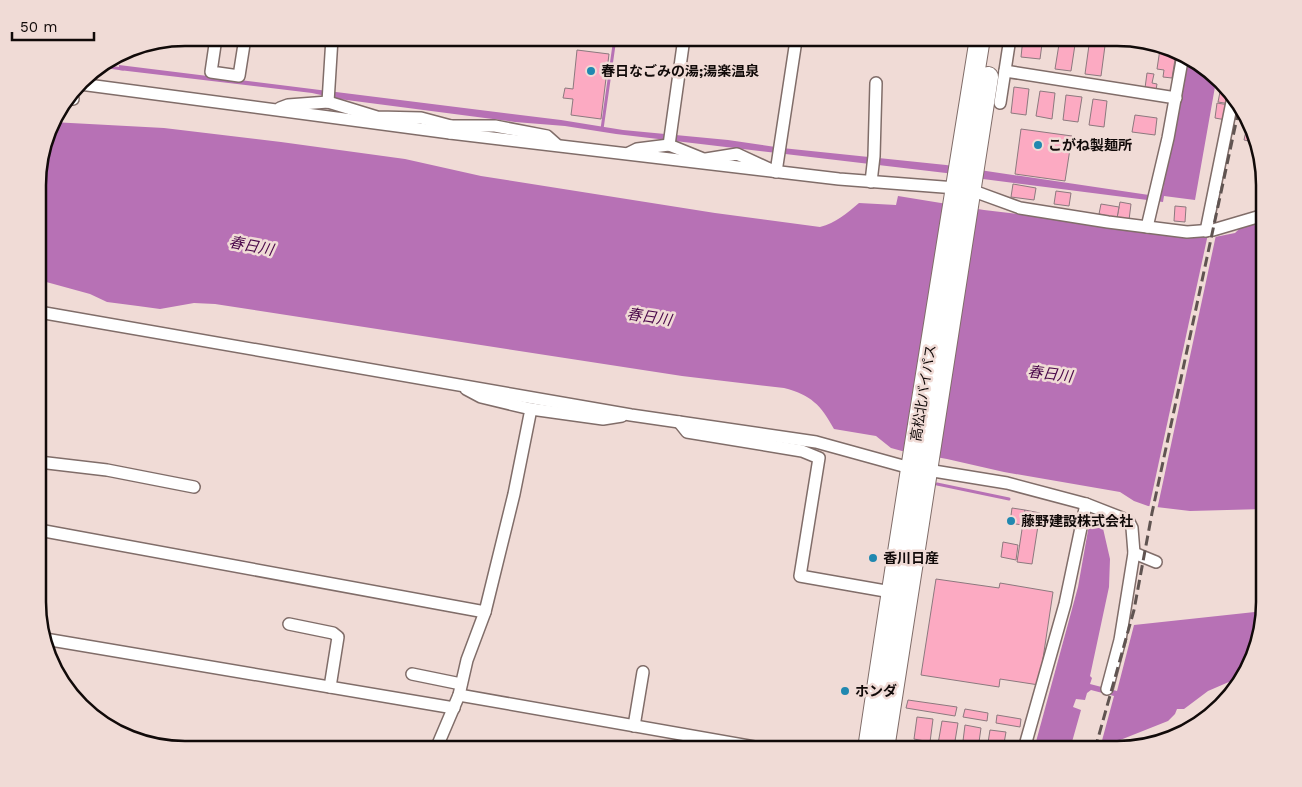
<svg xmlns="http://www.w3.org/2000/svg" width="1302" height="787" font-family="'Work Sans','Noto Sans JP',sans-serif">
	<rect width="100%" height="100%" fill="#f0dbd6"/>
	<!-- water -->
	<g fill="#b771b5">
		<polygon points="1187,56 1191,57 1216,81 1195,200 1164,196 1163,202 983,179 946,173 616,134 565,126 515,122 339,99 312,93 119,70 119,65 561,120 623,130 728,140 782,148 946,165 1149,195 1163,189"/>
		<path d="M52 122 164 128 281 142 405 159 481 176 715 213 820 227C836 223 847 213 859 203L896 205 898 196 984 210 1215 237 1235 233 1242 226 1264 221V509L1190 511 1148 506 1134 501 1120 492 1004 472 947 459 902 451 891 448 876 436 834 429C821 405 811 395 784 388L682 376 215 304 194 303 160 309 138 306 107 302 90 294 39 280V166Z"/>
		<polygon points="1093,518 1103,520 1104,523 1102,524 1110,559 1109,587 1090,676 1092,678 1090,684 1117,691 1134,625 1264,611 1245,675 1208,691 1184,709 1177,709 1175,714 1168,721 1100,748 1114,696 1091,690 1087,693 1085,700 1076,699 1073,707 1081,710 1070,749 1034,749 1078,587 1090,519"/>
	</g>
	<!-- pier -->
	<polygon fill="#f0dbd6" points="1208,234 1216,235 1157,510 1149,508"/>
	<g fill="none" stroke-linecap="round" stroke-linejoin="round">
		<!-- stream -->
		<g stroke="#b771b5" stroke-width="3">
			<polyline points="101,66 123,69"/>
			<polyline points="602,129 615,38"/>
			<polyline points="937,484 1009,499"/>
		</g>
	</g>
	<!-- building -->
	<g fill="#fcaac2" stroke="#8c797e">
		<polygon points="1023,38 1051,38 1050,45 1042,44 1040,59 1021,57"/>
		<polygon points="1060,38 1076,38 1071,71 1055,69"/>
		<polygon points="1090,38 1106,38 1101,76 1085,74"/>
		<polygon points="1160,49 1176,53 1172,78 1163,77 1164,70 1157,69"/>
		<polygon points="577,50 609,54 601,119 571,115 573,99 563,98 565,88 573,89"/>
		<polygon points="1147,73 1154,74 1152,83 1157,84 1156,90 1145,88"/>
		<polygon points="1014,87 1029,89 1026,115 1011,113"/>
		<polygon points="1221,87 1232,96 1230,104 1218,102"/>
		<polygon points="1040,91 1055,93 1052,119 1036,116"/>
		<polygon points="1066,95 1082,97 1078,122 1063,120"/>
		<polygon points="1093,99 1107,101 1104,127 1089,125"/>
		<polygon points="1217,103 1229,105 1226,120 1215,118"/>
		<polygon points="1135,115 1157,118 1155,135 1132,132"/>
		<polygon points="1247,126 1253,141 1253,142 1244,140"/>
		<polygon points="1021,129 1072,136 1065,181 1015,174"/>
		<polygon points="1013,184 1036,188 1034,200 1011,197"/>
		<polygon points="1056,191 1071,193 1069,206 1054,204"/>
		<polygon points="1120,202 1131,204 1129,220 1117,218"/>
		<polygon points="1101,204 1119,207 1117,218 1099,214"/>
		<polygon points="1175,206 1186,207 1185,222 1174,221"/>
		<polygon points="1012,508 1025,510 1022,525 1010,523"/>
		<polygon points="1025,510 1040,513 1032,564 1017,562"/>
		<polygon points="1003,542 1018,545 1016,560 1001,557"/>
		<polygon points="936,579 999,588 1000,583 1053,592 1039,685 1000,679 999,687 921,675"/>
		<polygon points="908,700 957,707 955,716 906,708"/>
		<polygon points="965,709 988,713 987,721 963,717"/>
		<polygon points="997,715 1021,719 1020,727 996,723"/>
		<polygon points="917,717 933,719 930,742 914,739"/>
		<polygon points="942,721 958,723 954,747 938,744"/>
		<polygon points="965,725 981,728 978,749 962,749"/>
		<polygon points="990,730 1006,732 1003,749 987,749"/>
	</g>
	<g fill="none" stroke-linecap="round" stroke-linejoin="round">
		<defs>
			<g id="minor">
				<polyline points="216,38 211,72 239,76 245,38"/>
				<polyline points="1005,71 1176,98"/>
				<polyline points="80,84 450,133 839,179 956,188 979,193 1020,208 1108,222 1187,232 1213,230 1264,215"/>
				<polyline points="70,98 73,99"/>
				<polyline points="328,102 332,38"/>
				<polyline points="1000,103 1010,38"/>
				<polyline points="280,108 288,105 328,102 377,117 421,118 451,126"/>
				<polyline points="450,133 451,126 495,126 547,136 556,144"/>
				<polyline points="669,145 684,38"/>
				<polyline points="629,153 637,149 669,145 706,160"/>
				<polyline points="706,159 737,154 776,172 795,47"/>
				<polyline points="871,182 874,156 876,83"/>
				<polyline points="1147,227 1168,138 1183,55"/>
				<polyline points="1206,231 1233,97"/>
				<polyline points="39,312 631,415 816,442 903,466 1007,483 1086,504 1122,518 1129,522 1132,528 1134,553 1120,640 1107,689"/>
				<polyline points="531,409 603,419 622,416"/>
				<polyline points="679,422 687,432 802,451 819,458 800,576 891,592"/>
				<polyline points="39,462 107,470 194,487"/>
				<polyline points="39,530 485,612"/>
				<polyline points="1134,553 1156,562"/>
				<polyline points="289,624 333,633 338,637 330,687"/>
				<polyline points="45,639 454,708"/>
				<polyline points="412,674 461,684"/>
				<polyline points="459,695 766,749"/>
				<polyline points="634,726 643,672"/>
				<polyline points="436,749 459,695 467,660 485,612 514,494 531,409 481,397 466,389"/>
				<polyline points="1024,749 1065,604 1086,504"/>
			</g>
			<g id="trunk">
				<path d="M868 749C903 512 942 275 980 38"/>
				<polyline points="884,749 988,77"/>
			</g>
		</defs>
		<!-- minor casing -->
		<use href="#minor" stroke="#806d69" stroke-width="14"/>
		<!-- trunk casing -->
		<use href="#trunk" stroke="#806d69" stroke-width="22"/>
		<!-- minor -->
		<use href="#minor" stroke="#fff" stroke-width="11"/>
		<!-- trunk -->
		<use href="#trunk" stroke="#fff" stroke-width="20"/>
		<!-- rail -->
		<polyline stroke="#605451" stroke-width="3" stroke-dasharray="10 5" stroke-linecap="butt" points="1095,749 1134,610 1152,513 1240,104"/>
	</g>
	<!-- markers -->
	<g fill="#2088b0" stroke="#f0dbd6" stroke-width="2">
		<circle cx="591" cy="71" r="5"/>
		<circle cx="1038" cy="145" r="5"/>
		<circle cx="1011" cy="521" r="5"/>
		<circle cx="873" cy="558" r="5"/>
		<circle cx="845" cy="691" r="5"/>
	</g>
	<g text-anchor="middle" stroke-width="5" stroke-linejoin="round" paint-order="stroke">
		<!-- poi labels -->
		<g font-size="14" font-weight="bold" fill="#110a09" stroke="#f0dbd6" text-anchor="start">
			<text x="601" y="76">春日なごみの湯;湯楽温泉</text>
			<text x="1048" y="150">こがね製麺所</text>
			<text x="1021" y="526">藤野建設株式会社</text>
			<text x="883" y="563">香川日産</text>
			<text x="855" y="696">ホンダ</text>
		</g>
		<!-- street labels -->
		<g font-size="14" fill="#110a09" stroke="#f0dbd6">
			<text transform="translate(923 393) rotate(-81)" y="5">高松北バイパス</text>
		</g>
		<!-- water labels -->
		<g font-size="15" font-style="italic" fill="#490649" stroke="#f0dbd6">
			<text transform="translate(251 246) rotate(11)" y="5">春日川</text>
			<text transform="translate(649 317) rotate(9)" y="5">春日川</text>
			<text transform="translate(1050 374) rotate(7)" y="5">春日川</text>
		</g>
	</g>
	<!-- crop -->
	<path d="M0 0H1302V787H0ZM185 46H1117A139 139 0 0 1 1256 185V602A139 139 0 0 1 1117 741H185A139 139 0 0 1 46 602V185A139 139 0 0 1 185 46Z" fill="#f0dbd6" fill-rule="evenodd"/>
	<path fill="none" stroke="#110a09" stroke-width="2.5" d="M185 46H1117A139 139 0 0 1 1256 185V602A139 139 0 0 1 1117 741H185A139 139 0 0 1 46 602V185A139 139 0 0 1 185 46Z"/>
	<!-- scale -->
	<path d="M12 32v8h82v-8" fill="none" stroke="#110a09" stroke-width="2.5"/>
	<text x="20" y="32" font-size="15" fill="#110a09" stroke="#f0dbd6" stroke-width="4" paint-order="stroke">50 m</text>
</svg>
